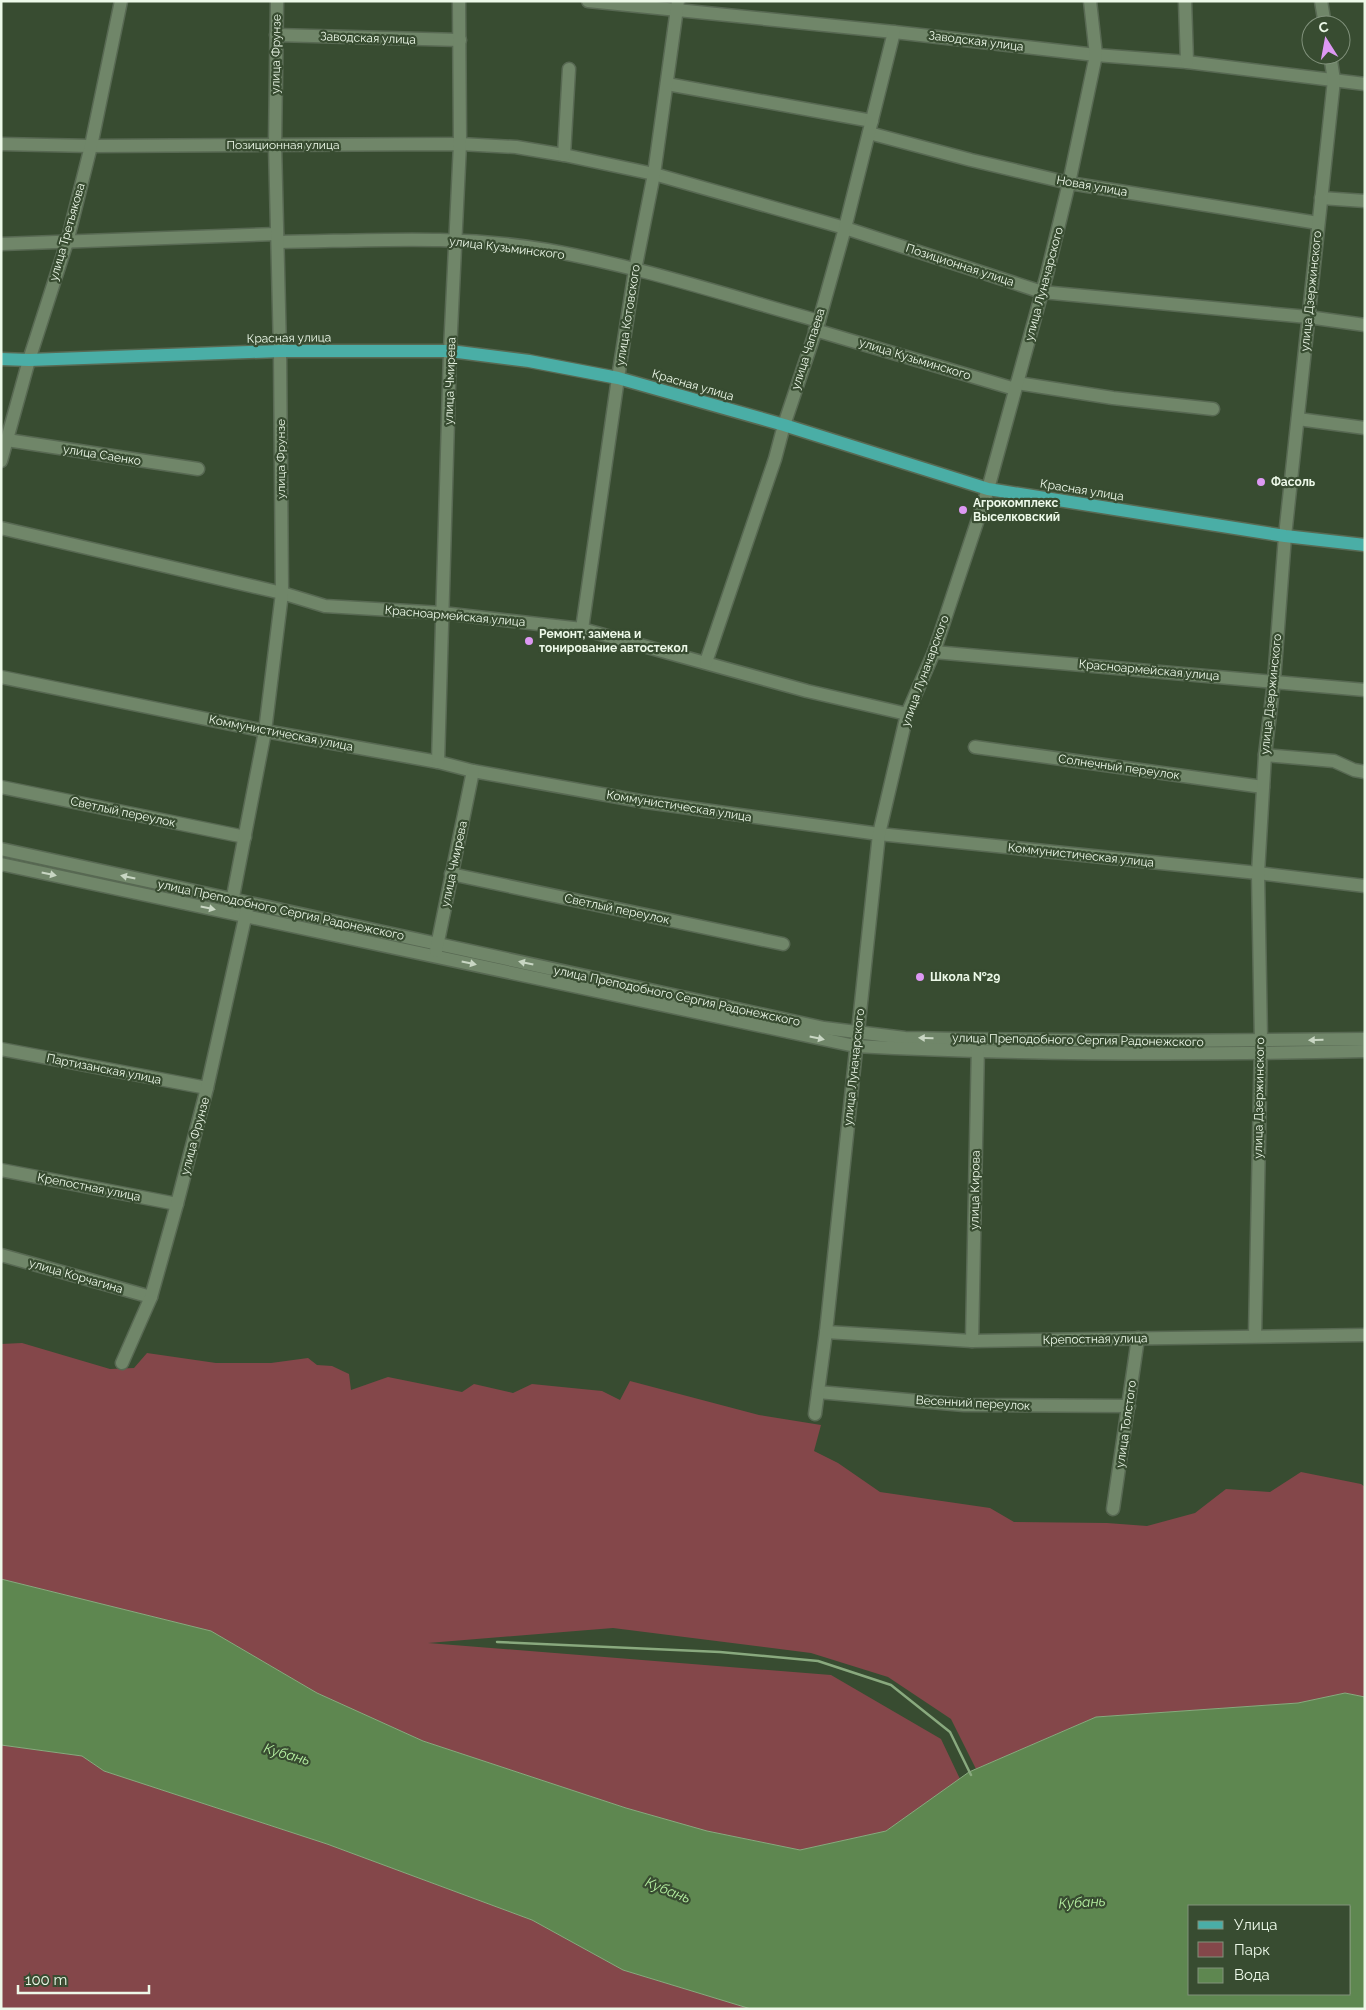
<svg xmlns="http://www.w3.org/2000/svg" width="1366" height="2010" font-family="Raleway,sans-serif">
	<rect width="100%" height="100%" fill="#384c31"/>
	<!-- green -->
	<g fill="#84474a">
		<polygon points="22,1343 110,1369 134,1368 147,1353 216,1363 271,1363 308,1358 317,1365 332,1366 349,1374 351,1390 388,1377 462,1392 474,1384 513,1393 532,1384 602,1391 620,1400 630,1381 759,1415 821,1425 814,1451 838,1463 880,1492 990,1508 1014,1522 1107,1523 1147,1526 1195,1513 1226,1489 1270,1492 1301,1472 1361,1484 1365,1487 1365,1697 1345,1693 1298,1703 1096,1717 976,1769 951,1719 888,1677 811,1653 613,1628 428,1643 831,1675 941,1739 960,1779 886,1831 800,1850 706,1831 626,1808 423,1741 317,1693 211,1631 1,1579 1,1344"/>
		<polygon points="1,1745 82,1756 104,1771 327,1844 532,1920 623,1970 751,2009 1,2009"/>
	</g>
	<!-- water -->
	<path fill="#5e8750" stroke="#89a97e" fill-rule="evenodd" d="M1 1579 211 1631 317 1693 423 1741 626 1808 707 1831 800 1850 886 1831 969 1772 1096 1717 1298 1703 1345 1693 1365 1697V2009H751L623 1970 532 1920 327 1844 104 1771 82 1756 1 1745ZM1190 1906H1350V1994H1190Z"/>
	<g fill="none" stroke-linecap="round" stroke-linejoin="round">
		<!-- stream -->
		<polyline stroke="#89a97e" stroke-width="2.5" points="497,1642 720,1652 818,1661 891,1685 950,1732 971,1775"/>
		<defs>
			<g id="minor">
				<polyline points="588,1 894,32 1096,55 1187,62 1365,84"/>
				<polyline points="1185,1 1187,62"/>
				<polyline points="1321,1 1325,25"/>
				<polyline points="276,35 460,40"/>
				<polyline points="667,84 872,121"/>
				<polyline points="869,133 971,160 1069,183 1318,223"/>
				<polyline points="1,144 91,146 460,144 516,147 564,155 654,174 845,228 1042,292 1308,317 1365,325"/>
				<polyline points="564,155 569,69"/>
				<polyline points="1321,198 1365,201"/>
				<path d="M278 242C367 241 458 234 547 250 638 266 729 296 819 321"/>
				<polyline points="1,244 277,234"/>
				<polyline points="815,330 1015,389"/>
				<polyline points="1017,383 1113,398 1213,409"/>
				<polyline points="1298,419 1365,428"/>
				<polyline points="7,440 198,469"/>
				<polyline points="1,461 29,360 67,242 91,146 121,1"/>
				<polyline points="1,528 282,593 325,606 442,613 582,629 807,691 907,714"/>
				<polyline points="582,629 618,378 635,270 654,174 678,1"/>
				<polyline points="934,652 1365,690"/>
				<polyline points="706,662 775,459 784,425 819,321 845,228 894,32"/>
				<polyline points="1,677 265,731 438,762 473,771 646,802 879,834 1258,873 1365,886"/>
				<polyline points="975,747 1263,787"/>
				<polyline points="1265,755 1334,761 1354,770 1365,772"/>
				<polyline points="438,762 450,351 460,144 459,1"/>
				<polyline points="1,787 245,837"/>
				<polyline points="1,849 824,1028 905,1038 961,1039 1158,1041 1365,1039"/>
				<path d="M1 864 855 1046C1025 1055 1195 1055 1365 1051"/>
				<polyline points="451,874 783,944"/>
				<polyline points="231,907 265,731 282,593 280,351 275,145 277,1"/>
				<polyline points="436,951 473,771"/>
				<polyline points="1,1049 207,1088"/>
				<polyline points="1,1170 177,1204"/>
				<polyline points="1,1255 151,1297"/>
				<polyline points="826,1332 972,1341 1365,1335"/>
				<polyline points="1255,1336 1261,1041 1258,873 1265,755 1274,681 1285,536 1334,80 1330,55"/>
				<polyline points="972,1341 978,1044"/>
				<polyline points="122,1363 151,1297 177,1204 207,1088 247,909"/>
				<polyline points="818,1392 964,1405 1129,1406"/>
				<polyline points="815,1414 826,1332 879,834 907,714 934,652 988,489 1047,274 1069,183 1096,55 1090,1"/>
				<polyline points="1113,1509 1138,1338"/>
			</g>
			<polyline id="major" points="1,359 29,360 280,351 450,351 529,361 618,378 784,425 988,489 1285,536 1365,545"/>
		</defs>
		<!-- minor casing -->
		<use href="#minor" stroke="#586953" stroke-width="15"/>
		<!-- major casing -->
		<use href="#major" stroke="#586953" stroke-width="15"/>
		<!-- minor -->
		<use href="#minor" stroke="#708669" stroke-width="12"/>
		<!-- major -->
		<use href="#major" stroke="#4aaea6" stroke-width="12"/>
	</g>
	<!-- one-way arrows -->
	<defs><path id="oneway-solid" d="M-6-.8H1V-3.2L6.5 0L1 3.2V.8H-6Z" transform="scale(1.25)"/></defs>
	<g fill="#c8d6c3">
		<use href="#oneway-solid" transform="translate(49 874) rotate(12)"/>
		<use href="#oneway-solid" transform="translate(128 877) rotate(-168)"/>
		<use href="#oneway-solid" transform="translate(208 908) rotate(12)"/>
		<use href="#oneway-solid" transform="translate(469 963) rotate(12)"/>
		<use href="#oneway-solid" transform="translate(526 963) rotate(-168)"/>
		<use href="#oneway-solid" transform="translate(817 1038) rotate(12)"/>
		<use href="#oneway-solid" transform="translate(926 1038) rotate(-179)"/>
		<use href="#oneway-solid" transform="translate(1316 1040) rotate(179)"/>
	</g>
	<!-- markers -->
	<g fill="#dd98f3" stroke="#384c31" stroke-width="2">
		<circle cx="1261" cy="482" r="5"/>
		<circle cx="963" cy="510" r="5"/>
		<circle cx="529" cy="641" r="5"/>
		<circle cx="920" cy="977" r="5"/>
	</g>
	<g text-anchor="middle" stroke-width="4.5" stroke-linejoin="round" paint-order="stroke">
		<!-- street labels -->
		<g font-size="12" fill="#edf9e9" stroke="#384c31">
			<text transform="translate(368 38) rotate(2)" y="4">Заводская улица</text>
			<text transform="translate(976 41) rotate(7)" y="4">Заводская улица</text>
			<text transform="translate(276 54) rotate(-89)" y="4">улица Фрунзе</text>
			<text x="283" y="149">Позиционная улица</text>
			<text transform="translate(1092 186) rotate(10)" y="4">Новая улица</text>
			<text transform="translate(67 232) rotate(-74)" y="4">улица Третьякова</text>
			<text transform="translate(507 248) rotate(7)" y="4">улица Кузьминского</text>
			<text transform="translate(960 265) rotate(18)" y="4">Позиционная улица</text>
			<text transform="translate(1044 284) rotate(-75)" y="4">улица Луначарского</text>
			<text transform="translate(1311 291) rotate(-84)" y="4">улица Дзержинского</text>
			<text transform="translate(628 315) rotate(-81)" y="4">улица Котовского</text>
			<text transform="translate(289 338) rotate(-1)" y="4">Красная улица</text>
			<text transform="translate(808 349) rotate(-72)" y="4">улица Чапаева</text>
			<text transform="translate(915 359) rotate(17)" y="4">улица Кузьминского</text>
			<text transform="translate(450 381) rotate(-88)" y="4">улица Чмирева</text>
			<text transform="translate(693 385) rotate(16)" y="4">Красная улица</text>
			<text transform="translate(102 455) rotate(9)" y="4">улица Саенко</text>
			<text transform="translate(281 459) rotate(-90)" y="4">улица Фрунзе</text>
			<text transform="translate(1082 490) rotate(9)" y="4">Красная улица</text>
			<text transform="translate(455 616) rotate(5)" y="4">Красноармейская улица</text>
			<text transform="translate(1149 670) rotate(5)" y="4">Красноармейская улица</text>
			<text transform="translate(925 671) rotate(-70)" y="4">улица Луначарского</text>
			<text transform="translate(1271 694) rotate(-84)" y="4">улица Дзержинского</text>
			<text transform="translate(281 733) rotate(11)" y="4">Коммунистическая улица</text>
			<text transform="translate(1119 767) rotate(8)" y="4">Солнечный переулок</text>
			<text transform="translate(679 806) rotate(9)" y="4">Коммунистическая улица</text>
			<text transform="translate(123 812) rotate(12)" y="4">Светлый переулок</text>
			<text transform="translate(1081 855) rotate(6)" y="4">Коммунистическая улица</text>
			<text transform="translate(454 864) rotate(-78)" y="4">улица Чмирева</text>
			<text transform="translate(617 909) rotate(12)" y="4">Светлый переулок</text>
			<text transform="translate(281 910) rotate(12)" y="4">улица Преподобного Сергия Радонежского</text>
			<text transform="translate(677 996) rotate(12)" y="4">улица Преподобного Сергия Радонежского</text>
			<text transform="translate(1078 1040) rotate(1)" y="4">улица Преподобного Сергия Радонежского</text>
			<text transform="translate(854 1067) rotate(-84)" y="4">улица Луначарского</text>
			<text transform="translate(104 1069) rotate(11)" y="4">Партизанская улица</text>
			<text transform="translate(1259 1098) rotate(-89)" y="4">улица Дзержинского</text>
			<text transform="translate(195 1136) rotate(-75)" y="4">улица Фрунзе</text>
			<text transform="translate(89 1187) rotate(11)" y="4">Крепостная улица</text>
			<text transform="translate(975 1190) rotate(-89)" y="4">улица Кирова</text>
			<text transform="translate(76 1276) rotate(16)" y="4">улица Корчагина</text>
			<text transform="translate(1095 1339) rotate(-1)" y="4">Крепостная улица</text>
			<text transform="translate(973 1403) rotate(3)" y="4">Весенний переулок</text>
			<text transform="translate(1126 1424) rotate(-82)" y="4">улица Толстого</text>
		</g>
		<!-- poi labels -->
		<g font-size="12" font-weight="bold" fill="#edf9e9" stroke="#384c31" text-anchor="start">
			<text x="1271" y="486">Фасоль</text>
			<text x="973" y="507">Агрокомплекс<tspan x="973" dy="14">Выселковский</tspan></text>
			<text x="539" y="638">Ремонт, замена и<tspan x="539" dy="14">тонирование автостекол</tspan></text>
			<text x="930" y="981">Школа №29</text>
		</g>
		<!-- water labels -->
		<g font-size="14" font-style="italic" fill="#b7f2a3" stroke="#384c31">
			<text transform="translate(287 1754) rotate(16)" y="5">Кубань</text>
			<text transform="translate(668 1890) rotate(22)" y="5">Кубань</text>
			<text transform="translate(1082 1902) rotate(-3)" y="5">Кубань</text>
		</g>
	</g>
	<!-- border -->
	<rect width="1366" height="2010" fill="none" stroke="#edf9e9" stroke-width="5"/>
	<!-- legend -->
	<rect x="1188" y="1905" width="162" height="90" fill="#384c31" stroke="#80917b"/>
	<rect x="1198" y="1921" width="25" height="8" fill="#4aaea6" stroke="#80917b"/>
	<text x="1234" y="1930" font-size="15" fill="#edf9e9">Улица</text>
	<rect x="1198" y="1942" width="25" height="15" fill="#84474a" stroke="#80917b"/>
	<text x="1234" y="1955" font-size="15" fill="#edf9e9">Парк</text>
	<rect x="1198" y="1968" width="25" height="15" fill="#5e8750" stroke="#80917b"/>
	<text x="1234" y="1980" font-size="15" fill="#edf9e9">Вода</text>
	<!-- north arrow -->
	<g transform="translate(1326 40) rotate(349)"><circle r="24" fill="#384c31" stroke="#80917b"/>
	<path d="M0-4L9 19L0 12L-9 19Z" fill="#dd98f3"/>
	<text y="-8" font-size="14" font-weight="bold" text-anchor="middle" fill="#edf9e9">С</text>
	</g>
	<!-- scale -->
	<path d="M18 1985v8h131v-8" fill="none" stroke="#edf9e9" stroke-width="2.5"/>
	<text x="25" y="1985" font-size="15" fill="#edf9e9" stroke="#384c31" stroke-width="4" paint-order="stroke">100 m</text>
</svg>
